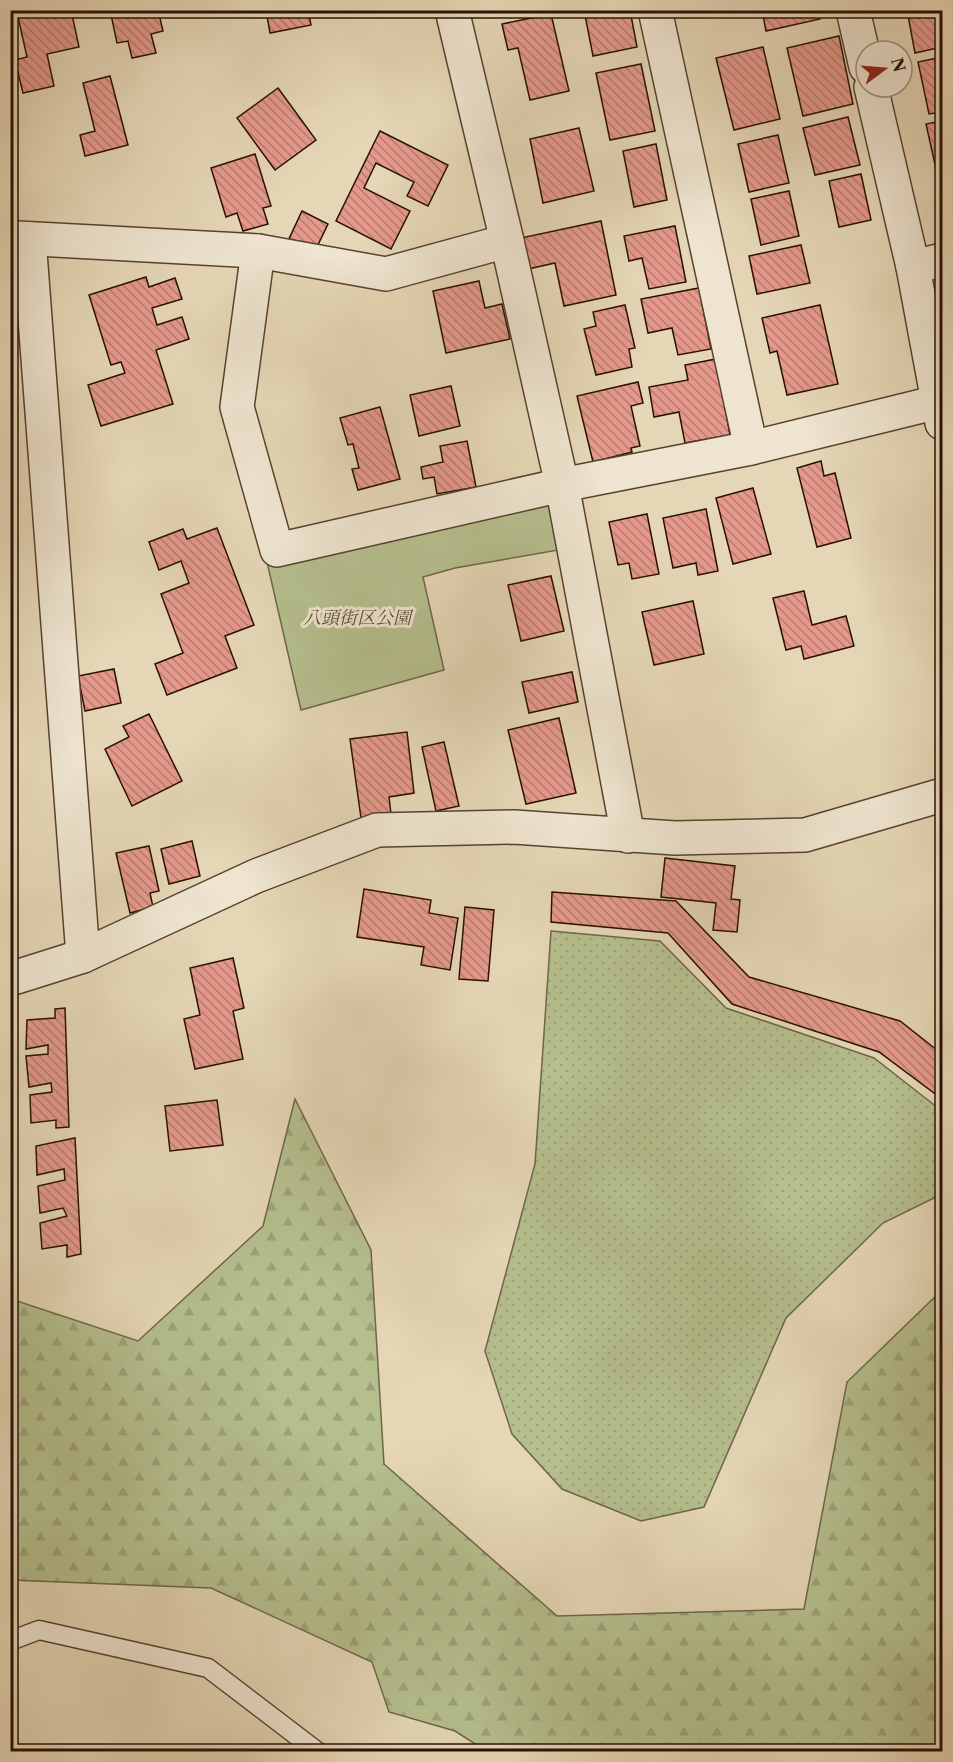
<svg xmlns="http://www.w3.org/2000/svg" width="953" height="1762" font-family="'Libre Caslon Text','Noto Serif JP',serif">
	<defs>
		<pattern id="grass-dots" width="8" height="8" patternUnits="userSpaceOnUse" patternTransform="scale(1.5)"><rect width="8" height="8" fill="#b5be8d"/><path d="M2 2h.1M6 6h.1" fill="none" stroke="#9ca278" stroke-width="1.8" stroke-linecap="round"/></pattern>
		<pattern id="forest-firs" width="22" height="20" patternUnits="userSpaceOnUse" patternTransform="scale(1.5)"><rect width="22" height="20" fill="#b5be8d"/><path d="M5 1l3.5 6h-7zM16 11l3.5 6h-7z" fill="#9ca278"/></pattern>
		<pattern id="building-back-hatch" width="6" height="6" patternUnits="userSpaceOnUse" patternTransform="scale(1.5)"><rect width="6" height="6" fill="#e4998b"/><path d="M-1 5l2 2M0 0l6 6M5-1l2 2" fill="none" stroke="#b97b6f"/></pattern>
	</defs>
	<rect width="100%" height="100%" fill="#e5d6b5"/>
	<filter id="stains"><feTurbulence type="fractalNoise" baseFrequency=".00333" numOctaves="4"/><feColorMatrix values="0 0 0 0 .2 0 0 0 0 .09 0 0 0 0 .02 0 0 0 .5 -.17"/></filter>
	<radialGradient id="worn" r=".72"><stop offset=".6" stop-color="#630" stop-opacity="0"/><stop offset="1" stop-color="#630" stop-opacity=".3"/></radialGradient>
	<!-- grass -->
	<polygon fill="url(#grass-dots)" stroke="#6e6748" stroke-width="1.5" points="551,931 660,941 726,1008 874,1058 942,1111 942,1194 883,1223 786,1318 704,1507 641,1521 562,1489 512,1434 485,1351 535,1164"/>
	<!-- forest -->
	<polygon fill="url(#forest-firs)" stroke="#6e6748" stroke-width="1.5" points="295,1099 371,1250 384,1464 557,1616 804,1609 847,1382 942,1290 942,1751 486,1751 455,1731 389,1712 372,1662 211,1588 11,1580 11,1299 138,1341 263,1226"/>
	<!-- park -->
	<polygon fill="#b5be8d" stroke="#6e6748" stroke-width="1.5" points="550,504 564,549 455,568 423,577 444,670 301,710 267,562"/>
	<!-- building -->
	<g fill="url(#building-back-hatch)" stroke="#281004" stroke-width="1.5">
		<polygon points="24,10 71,10 79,47 47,54 54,86 23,93 15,60 27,57 18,17 25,15"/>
		<polygon points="110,10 158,10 163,31 151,34 156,53 132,58 128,41 117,43"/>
		<polygon points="266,10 308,10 311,25 270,33"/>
		<polygon points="584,10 630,10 637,47 593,56"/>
		<polygon points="762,10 818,10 820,19 766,31"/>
		<polygon points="907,10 942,10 942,47 915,53"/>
		<polygon points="551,14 569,91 530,100 518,48 508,50 502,24"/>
		<polygon points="839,36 853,104 803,116 787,48"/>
		<polygon points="763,47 780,119 734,130 716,58"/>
		<polygon points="942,57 942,112 929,114 918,62"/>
		<polygon points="641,64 655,131 610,140 596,73"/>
		<polygon points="110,76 128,145 85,156 80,135 95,131 83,83"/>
		<polygon points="278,88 316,140 275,170 237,118"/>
		<polygon points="848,117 860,165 815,175 803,128"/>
		<polygon points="942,121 942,168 936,169 926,124"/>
		<polygon points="579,128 594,191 543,203 530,139"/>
		<polygon points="380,131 448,165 428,206 407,196 414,182 376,163 364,188 410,211 391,249 336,221"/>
		<polygon points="778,135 789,183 749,192 738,144"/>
		<polygon points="656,144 667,200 634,207 623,151"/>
		<polygon points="255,154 271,206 263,208 268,224 243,231 237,213 226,217 211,168"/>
		<polygon points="861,174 871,220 839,227 829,181"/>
		<polygon points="942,179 942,199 938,180"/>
		<polygon points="789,191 799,236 761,245 751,199"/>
		<polygon points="302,211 328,224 314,253 288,241"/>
		<polygon points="601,221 616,295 564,306 555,263 528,269 521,238"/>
		<polygon points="675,226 686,282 649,289 642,258 629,261 624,236"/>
		<polygon points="801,245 810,283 757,294 749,256"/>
		<polygon points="146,277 149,287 175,278 182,299 152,308 157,325 182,317 189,339 156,350 173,404 101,426 88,385 125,373 121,362 111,365 89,295"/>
		<polygon points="479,281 485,308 502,304 510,339 446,353 433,291"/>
		<polygon points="699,288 711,349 678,355 672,328 648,333 641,299"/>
		<polygon points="625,305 635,348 629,349 632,367 596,375 584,329 596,326 593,312"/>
		<polygon points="820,305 838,384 787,395 777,351 770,353 762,318"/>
		<polygon points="716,359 730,435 685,443 679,412 654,417 649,387 688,380 685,365"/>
		<polygon points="638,382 643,403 631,406 640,446 631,448 632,452 593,462 577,396"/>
		<polygon points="451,386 460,426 419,436 410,395"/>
		<polygon points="380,407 400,479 358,490 352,469 359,468 353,444 348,445 340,418"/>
		<polygon points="467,441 476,487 437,494 434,477 423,479 421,467 443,462 440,446"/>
		<polygon points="821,461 824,476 835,473 851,538 817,547 797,468"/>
		<polygon points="753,488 771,554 733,564 716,498"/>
		<polygon points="706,509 718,571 698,575 696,563 673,568 663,518"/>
		<polygon points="647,514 659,574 632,579 629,563 618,565 609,522"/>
		<polygon points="217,528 254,625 225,636 237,668 167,695 155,664 183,653 161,594 189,583 181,561 159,570 149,542 183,529 187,539"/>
		<polygon points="551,576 564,631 521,641 508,585"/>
		<polygon points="804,591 812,625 846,616 854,646 804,659 801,646 786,650 773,598"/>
		<polygon points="693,601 704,654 654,665 642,612"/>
		<polygon points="114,669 121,703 85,711 78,676"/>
		<polygon points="572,672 578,702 529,713 522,682"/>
		<polygon points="149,714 182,781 132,806 105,749 129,737 123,726"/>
		<polygon points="559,718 576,793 526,804 508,730"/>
		<polygon points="407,732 414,793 389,797 391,814 361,818 350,739"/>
		<polygon points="444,742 459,806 436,811 422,747"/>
		<polygon points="192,841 200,876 169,884 161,849"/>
		<polygon points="149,846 159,891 150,893 153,907 130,913 116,853"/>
		<polygon points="665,858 735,866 731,899 740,900 737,932 713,930 716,903 661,897"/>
		<polygon points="364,889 431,900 429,913 458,918 450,970 421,965 424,947 357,937"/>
		<polygon points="552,892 676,901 749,977 900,1021 942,1054 942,1099 879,1052 732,1004 668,933 551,922"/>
		<polygon points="465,907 494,910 488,981 459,979"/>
		<polygon points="233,958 244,1008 233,1011 243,1059 195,1069 184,1019 200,1015 190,968"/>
		<polygon points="65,1008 69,1127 56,1128 56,1120 31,1123 30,1095 52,1092 51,1083 29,1087 26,1056 48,1054 48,1045 26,1049 27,1020 55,1018 55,1009"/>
		<polygon points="217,1100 223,1145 170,1151 165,1106"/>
		<polygon points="75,1138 81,1254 67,1257 67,1245 42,1249 40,1223 67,1216 63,1208 40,1213 38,1186 65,1180 64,1169 37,1175 36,1146"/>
	</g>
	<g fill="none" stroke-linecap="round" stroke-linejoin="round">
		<defs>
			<polyline id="lane" points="10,1641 39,1630 208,1668 318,1752"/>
			<g id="street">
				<polyline points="452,10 507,241 562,485 628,836"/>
				<polyline points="655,10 751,448"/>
				<polyline points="853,10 866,67"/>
				<polyline points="871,87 913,267 942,423"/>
				<polyline points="18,238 258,251 386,274 507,241"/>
				<polyline points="29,239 83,956"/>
				<polyline points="258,251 237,407 277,550 562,485 751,448 938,402"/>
				<polyline points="913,267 942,260"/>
				<polyline points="10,979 83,956 256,876 377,830 514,827 675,838 805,835 942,795"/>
			</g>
		</defs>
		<!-- lane casing -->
		<use href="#lane" stroke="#574230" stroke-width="21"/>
		<!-- street casing -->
		<use href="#street" stroke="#574230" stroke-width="36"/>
		<!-- lane -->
		<use href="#lane" stroke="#eee4cf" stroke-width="18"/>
		<!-- street -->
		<use href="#street" stroke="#eee4cf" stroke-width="33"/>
	</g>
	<g text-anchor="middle" stroke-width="6" stroke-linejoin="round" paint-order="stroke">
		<!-- park labels -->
		<g font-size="18" font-style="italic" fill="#594d34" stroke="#eee4cf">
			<text x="357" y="624">八頭街区公園</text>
		</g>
	</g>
	<!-- margin -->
	<rect width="953" height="1762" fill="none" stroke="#e5d6b5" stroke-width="36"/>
	<rect x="12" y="12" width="929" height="1738" fill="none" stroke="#281004" stroke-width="3"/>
	<rect x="18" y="18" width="917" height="1726" fill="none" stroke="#281004" stroke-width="1.5"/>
	<!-- north arrow -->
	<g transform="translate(884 69) rotate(74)"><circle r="28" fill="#eee4cf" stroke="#9f8f7e" stroke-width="1.5"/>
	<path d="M0-4.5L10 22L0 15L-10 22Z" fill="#8f2418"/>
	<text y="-9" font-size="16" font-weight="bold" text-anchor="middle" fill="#281004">N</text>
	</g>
	<rect width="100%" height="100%" filter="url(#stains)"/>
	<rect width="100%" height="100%" fill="url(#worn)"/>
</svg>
